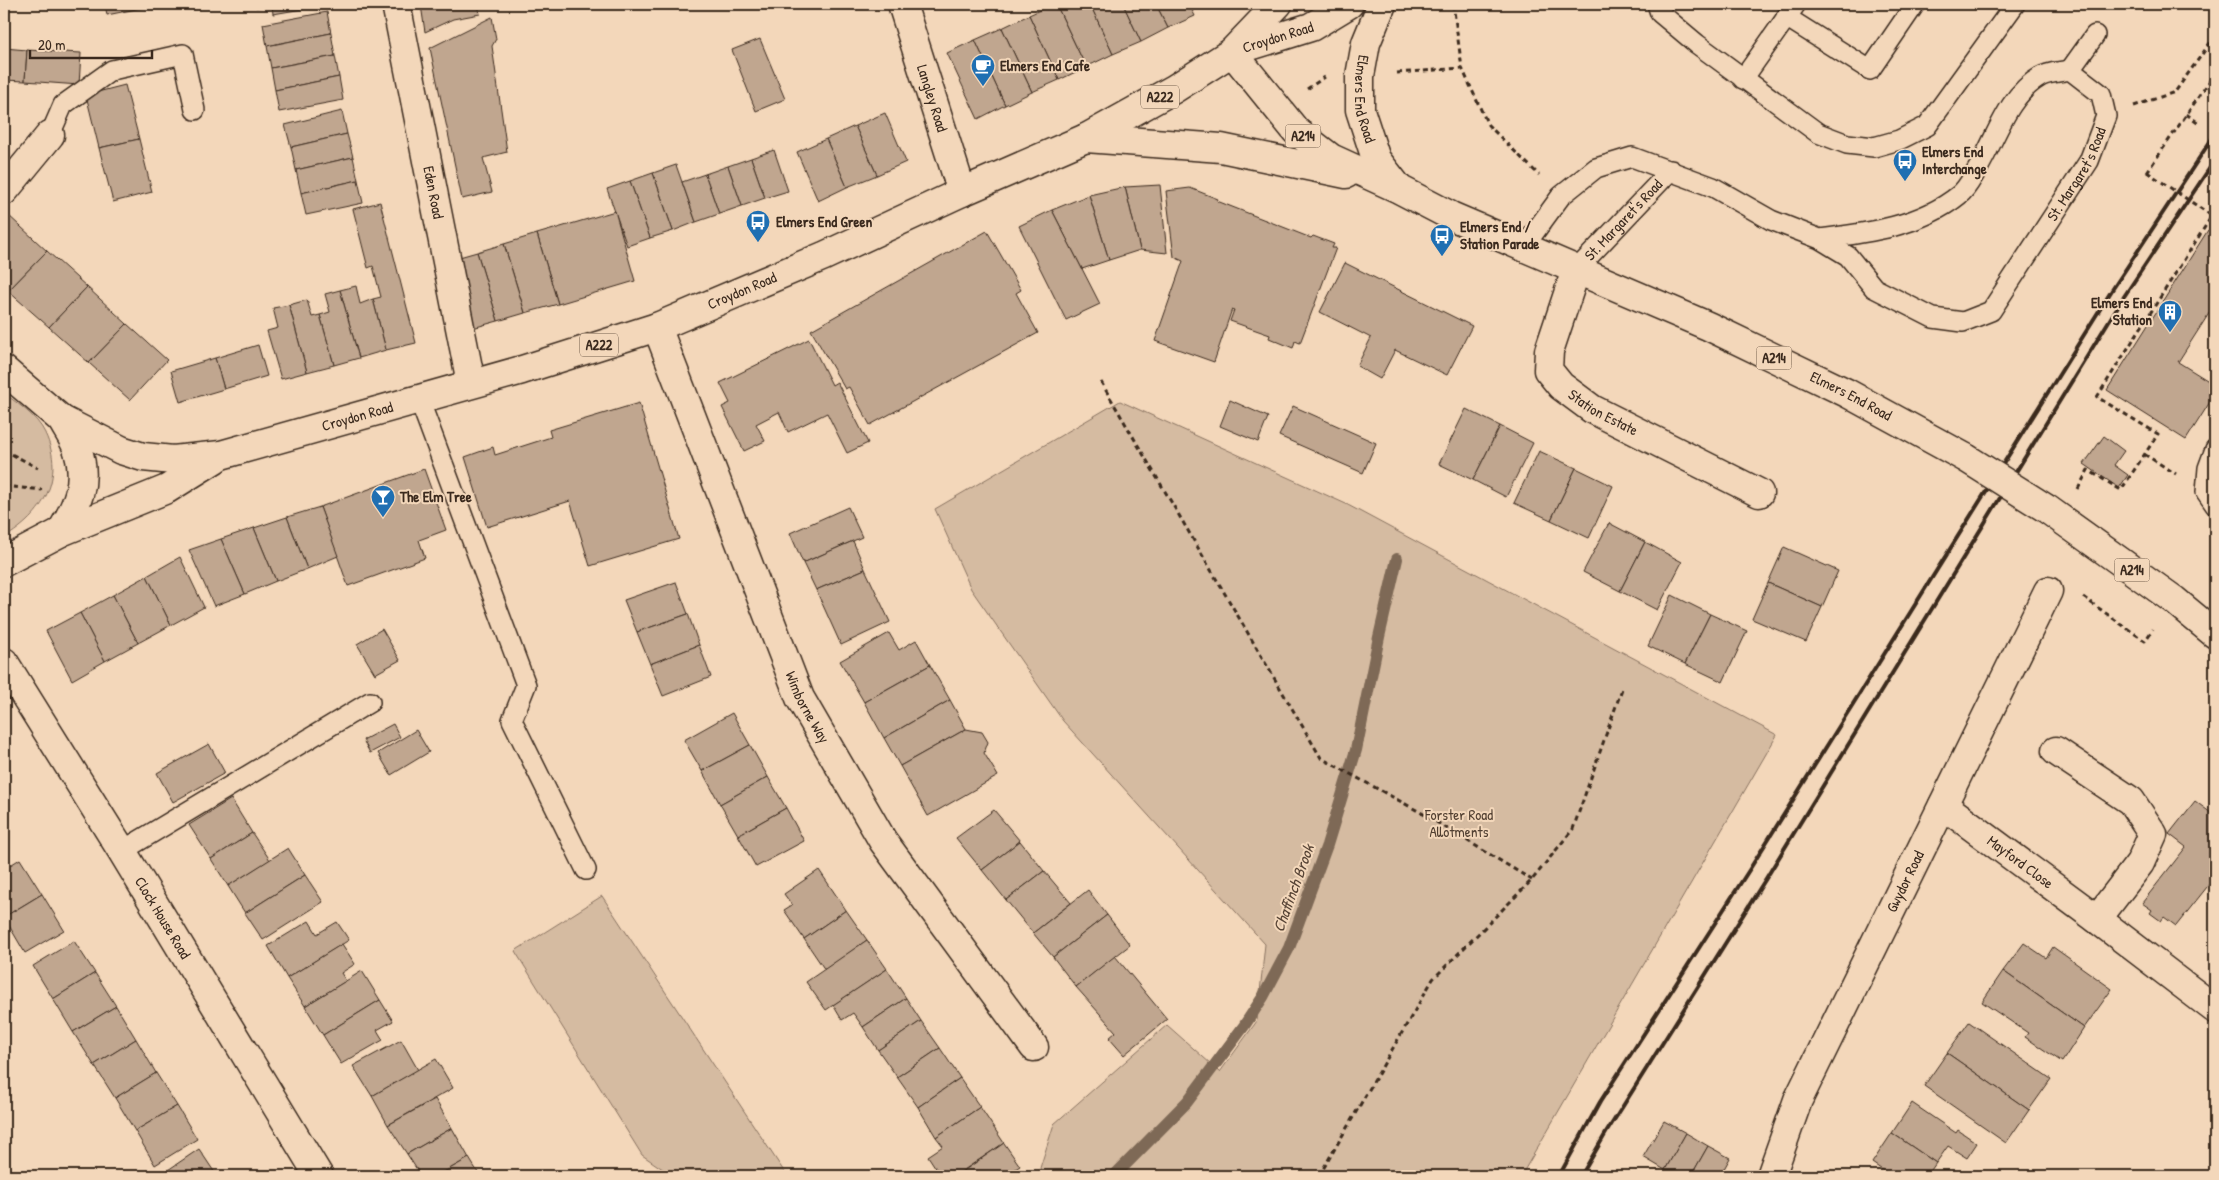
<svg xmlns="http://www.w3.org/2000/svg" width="2219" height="1180" font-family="'Patrick Hand',sans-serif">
	<rect width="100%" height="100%" fill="#f3d7ba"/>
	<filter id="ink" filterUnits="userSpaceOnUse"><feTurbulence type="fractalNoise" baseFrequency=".02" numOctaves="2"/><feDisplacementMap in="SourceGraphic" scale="10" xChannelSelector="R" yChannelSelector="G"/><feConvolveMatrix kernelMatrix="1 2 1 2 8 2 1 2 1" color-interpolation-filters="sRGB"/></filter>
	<g filter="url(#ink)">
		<!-- green -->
		<g fill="#d5bba1" stroke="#887260">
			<path d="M4 393C18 404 37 416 45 433 66 478 43 515 4 538Z"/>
			<polygon points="1120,401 1346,504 1777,735 1521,1176 1045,1176 1040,1168 1054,1124 1167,1025 1220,1072 1257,1021 1265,944 1063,721 971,589 935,509"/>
			<polygon points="602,896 787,1176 673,1176 642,1155 515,951"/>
		</g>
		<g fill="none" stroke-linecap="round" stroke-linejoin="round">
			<!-- stream -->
			<polyline stroke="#7e6956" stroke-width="12" points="1114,1176 1187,1102 1244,1026 1263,997 1289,948 1327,845 1356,750 1379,637 1397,559"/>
		</g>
		<!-- building -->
		<g fill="#c0a68f" stroke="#3b2a1e">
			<polygon points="105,4 145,4 146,7 107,15"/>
			<polygon points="256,4 326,4 326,5 273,14 272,5 256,7"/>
			<polygon points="478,4 480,14 453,19 425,32 421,5"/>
			<polygon points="1053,4 1056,4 1086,67 1059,80 1029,15"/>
			<polygon points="1056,4 1090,4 1113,54 1086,67"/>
			<polygon points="1090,4 1123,4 1141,42 1113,54"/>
			<polygon points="1123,4 1156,4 1168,28 1141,42"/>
			<polygon points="1156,4 1189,4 1195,16 1168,28"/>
			<polygon points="327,12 331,33 267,46 263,24"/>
			<polygon points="1029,15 1059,80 1032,92 1002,28"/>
			<polygon points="492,17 496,39 492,46 507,152 483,158 492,192 462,199 430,48"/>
			<polygon points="1002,28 1032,92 1005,105 975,40"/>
			<polygon points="331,33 335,56 271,68 267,46"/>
			<polygon points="760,39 785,99 756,111 732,50"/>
			<polygon points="975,40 1005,105 978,119 947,53"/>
			<polygon points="4,48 27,50 25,81 4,80"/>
			<polygon points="27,50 81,53 79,85 25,81"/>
			<polygon points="335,56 339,77 275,90 271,68"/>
			<polygon points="339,77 343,100 279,112 275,90"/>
			<polygon points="125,85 139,139 99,148 86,95"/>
			<polygon points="342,111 347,134 291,147 285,125"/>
			<polygon points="885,113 906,162 877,175 855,126"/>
			<polygon points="855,126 877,175 847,187 826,139"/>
			<polygon points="347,134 353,157 296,170 291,147"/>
			<polygon points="139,139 152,192 113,202 99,148"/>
			<polygon points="826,139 847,187 818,201 797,152"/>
			<polygon points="774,150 788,191 765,198 751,158"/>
			<polygon points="353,157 358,180 301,193 296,170"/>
			<polygon points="751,158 765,198 742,206 728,166"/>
			<polygon points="676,165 696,222 673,231 653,173"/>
			<polygon points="728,166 742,206 719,214 705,174"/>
			<polygon points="653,173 673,231 650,238 630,181"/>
			<polygon points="705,174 719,214 696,222 682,182"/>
			<polygon points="358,180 363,203 306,215 301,193"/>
			<polygon points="630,181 650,238 627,246 607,189"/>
			<polygon points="1160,185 1167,253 1140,250 1125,187"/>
			<polygon points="1125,187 1140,250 1109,260 1089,195"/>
			<polygon points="1190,188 1218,199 1217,201 1311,238 1313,236 1334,244 1332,248 1336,248 1300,343 1295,341 1293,348 1269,338 1270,335 1230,321 1234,310 1232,309 1214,362 1155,341 1183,261 1174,257 1166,191"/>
			<polygon points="1089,195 1109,260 1082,269 1052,210"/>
			<polygon points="380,202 416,343 386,350 373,299 381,297 373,266 368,268 353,209"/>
			<polygon points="1052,210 1100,304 1066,320 1019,226"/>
			<polygon points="615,211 635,281 558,304 537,234"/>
			<polygon points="7,214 47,251 8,291 4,287 4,218"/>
			<polygon points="2208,230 2215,235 2215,304 2178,362 2215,385 2215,394 2186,440 2107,390"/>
			<polygon points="987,231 1021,290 1016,293 1038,333 870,425 849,387 845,389 811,330"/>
			<polygon points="537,234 558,304 525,313 504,244"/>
			<polygon points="504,244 525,313 498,321 477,252"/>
			<polygon points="47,251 87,287 49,327 8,291"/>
			<polygon points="477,252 498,321 469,329 449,260"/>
			<polygon points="1345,263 1472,326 1447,375 1395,350 1380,379 1357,366 1371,338 1320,312"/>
			<polygon points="356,286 360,304 373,299 386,350 359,358 340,290"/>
			<polygon points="87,287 127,324 89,363 49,327"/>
			<polygon points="340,290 359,358 334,365 320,315 330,312 325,294"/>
			<polygon points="307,300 312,317 320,315 334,365 307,372 289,305"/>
			<polygon points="289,305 307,372 281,379 267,331 278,328 273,308"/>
			<polygon points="127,324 167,360 130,400 89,363"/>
			<polygon points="809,339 832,385 837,382 868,443 847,453 827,413 788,432 779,412 756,424 765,441 744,451 722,407 730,403 720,383"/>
			<polygon points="258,345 267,376 224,389 215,358"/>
			<polygon points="215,358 224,389 180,402 171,371"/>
			<polygon points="1230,400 1268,417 1258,442 1220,426"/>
			<polygon points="639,403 679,539 590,566 570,501 487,527 465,457 493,447 495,455 551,437 549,430"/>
			<polygon points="1293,406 1376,443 1363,473 1279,436"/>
			<polygon points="1466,409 1500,426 1473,480 1439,464"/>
			<polygon points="1500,426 1533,443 1506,497 1473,480"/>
			<polygon points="2104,436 2124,451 2114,465 2128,475 2119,488 2084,464"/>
			<polygon points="1539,451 1576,468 1551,520 1514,503"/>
			<polygon points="1576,468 1613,486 1589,538 1551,520"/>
			<polygon points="424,469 446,530 419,540 425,558 348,586 320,507"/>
			<polygon points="320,507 338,556 307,569 287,517"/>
			<polygon points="848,507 862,537 803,563 790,533"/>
			<polygon points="287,517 307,569 276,581 254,528"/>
			<polygon points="1609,523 1645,542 1620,591 1583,572"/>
			<polygon points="254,528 276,581 245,594 221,539"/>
			<polygon points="221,539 245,594 214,606 189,550"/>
			<polygon points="853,541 865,569 816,590 803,563"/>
			<polygon points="1645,542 1682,562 1657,610 1620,591"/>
			<polygon points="1784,547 1838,571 1822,607 1768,583"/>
			<polygon points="180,557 204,607 171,625 147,576"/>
			<polygon points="865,569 890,622 841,645 816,590"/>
			<polygon points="147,576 171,625 138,643 113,595"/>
			<polygon points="676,582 688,614 637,632 624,600"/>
			<polygon points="1768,583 1822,607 1806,642 1752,619"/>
			<polygon points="113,595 138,643 105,661 80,613"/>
			<polygon points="1672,595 1710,614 1685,664 1648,646"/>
			<polygon points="80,613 105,661 72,680 46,631"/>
			<polygon points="688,614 699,645 650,664 637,632"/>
			<polygon points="1710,614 1747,631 1723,682 1685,664"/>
			<polygon points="382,629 400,660 375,674 357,644"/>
			<polygon points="889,633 899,650 916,640 930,665 864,702 840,661"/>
			<polygon points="699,645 711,677 663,696 650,664"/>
			<polygon points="930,665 950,700 884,738 864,702"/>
			<polygon points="950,700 966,729 900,766 884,738"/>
			<polygon points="732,713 750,745 702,771 684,740"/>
			<polygon points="393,724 400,737 370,753 363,740"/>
			<polygon points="966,729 982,732 988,742 984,753 998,776 928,816 900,766"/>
			<polygon points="416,730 429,752 391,775 378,753"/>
			<polygon points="209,744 225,773 173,802 157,773"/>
			<polygon points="750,745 768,777 720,804 702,771"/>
			<polygon points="768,777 786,808 738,835 720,804"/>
			<polygon points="231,799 252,833 211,859 189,825"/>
			<polygon points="2195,801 2215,816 2215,877 2176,926 2164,917 2161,921 2150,913 2152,910 2142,903 2186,847 2169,834"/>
			<polygon points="786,808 804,841 756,867 738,835"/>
			<polygon points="994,810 1020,841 982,870 956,838"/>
			<polygon points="252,833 270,860 228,886 211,859"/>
			<polygon points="1020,841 1044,871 1006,900 982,870"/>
			<polygon points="288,848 305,875 245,913 228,886"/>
			<polygon points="20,859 42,894 4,917 4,869"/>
			<polygon points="819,870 846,910 804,939 784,910 792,905 784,894"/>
			<polygon points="1044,871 1071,903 1033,933 1006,900"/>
			<polygon points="305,875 323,902 263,940 245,913"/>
			<polygon points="1088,890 1107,915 1053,957 1033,933"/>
			<polygon points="42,894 64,930 25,953 4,917"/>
			<polygon points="846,910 867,940 825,970 804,939"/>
			<polygon points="1107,915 1130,945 1076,987 1053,957"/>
			<polygon points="309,921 317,934 337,922 349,940 287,978 268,946"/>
			<polygon points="867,940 887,969 826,1010 806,982"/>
			<polygon points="74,941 95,973 53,999 33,966"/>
			<polygon points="2024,943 2046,958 2053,947 2112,989 2084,1028 2003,971"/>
			<polygon points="342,944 355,964 341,973 346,981 305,1006 287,978"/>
			<polygon points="1115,956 1167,1019 1124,1055 1109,1038 1116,1032 1076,987"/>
			<polygon points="887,969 906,998 863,1027 853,1013 842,1020 833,1005"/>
			<polygon points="362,971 380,1000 323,1035 305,1006"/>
			<polygon points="2003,971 2084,1028 2062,1062 2025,1037 2028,1033 1982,1002"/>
			<polygon points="95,973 116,1006 73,1032 53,999"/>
			<polygon points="906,998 921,1021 878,1050 863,1027"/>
			<polygon points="380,1000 393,1021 377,1030 383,1040 341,1064 323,1035"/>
			<polygon points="116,1006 136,1039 94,1065 73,1032"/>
			<polygon points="921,1021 940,1048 897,1077 878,1050"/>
			<polygon points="1969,1022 2051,1079 2029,1110 1947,1053"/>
			<polygon points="136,1039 156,1073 115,1098 94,1065"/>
			<polygon points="401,1040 418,1070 372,1096 353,1066"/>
			<polygon points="940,1048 960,1078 918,1107 897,1077"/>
			<polygon points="1947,1053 2029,1110 2006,1143 1924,1086"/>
			<polygon points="436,1059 453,1088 388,1125 372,1096"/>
			<polygon points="156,1073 177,1106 135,1131 115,1098"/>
			<polygon points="960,1078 980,1107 936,1137 918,1107"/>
			<polygon points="435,1099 452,1128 407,1154 388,1125"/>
			<polygon points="1912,1103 1956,1133 1958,1130 1977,1143 1967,1158 1948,1146 1936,1163 1892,1133"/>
			<polygon points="177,1106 197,1139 155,1165 135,1131"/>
			<polygon points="980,1107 1004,1143 955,1176 941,1176 928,1156 943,1146 936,1137"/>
			<polygon points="1664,1121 1686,1133 1665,1170 1643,1157"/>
			<polygon points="452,1128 469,1158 437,1176 421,1176 407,1154"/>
			<polygon points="1686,1133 1708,1146 1691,1176 1677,1176 1665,1170"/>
			<polygon points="1892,1133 1936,1163 1927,1176 1891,1176 1872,1163"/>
			<polygon points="1004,1143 1020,1166 1005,1176 965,1176 962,1172"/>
			<polygon points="1708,1146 1730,1158 1720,1176 1691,1176"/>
			<polygon points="199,1149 217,1176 159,1176"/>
			<polygon points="469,1158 480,1176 437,1176"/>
			<polygon points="4,1161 13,1176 4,1176"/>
		</g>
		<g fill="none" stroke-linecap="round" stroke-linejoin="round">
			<defs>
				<g id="service">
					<polyline points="1657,4 1660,13 1697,44 1818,133 1847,144 1874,147 1899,140 1927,126 2015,4"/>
					<polyline points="1786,17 1870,70 1915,4"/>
					<polyline points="2070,70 2095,35"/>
					<polyline points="1743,79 1796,4"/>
					<polyline points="50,135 63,105 112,70 183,54 195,110"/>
					<path id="s1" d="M1523 248 1561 196 1596 168 1632 157 1713 187 1771 220 1820 239 1848 256 1874 288 1933 318 1963 322 1991 311 2089 161 2106 116 2101 94 2070 70C2061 72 2048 72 2040 77 2007 96 1996 139 1977 170 1972 178 1967 189 1959 195 1921 226 1868 233 1820 239"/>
					<path id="s2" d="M1576 270 1671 170"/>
					<polyline points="419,399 526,685 512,720 586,870"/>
					<polyline points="2215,449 2208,468 2206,492 2215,505"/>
					<polyline points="122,851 370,702"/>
				</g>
				<g id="minor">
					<path id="s3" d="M396 4 471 383"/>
					<path id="s4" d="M902 4 962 192"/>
					<polyline points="4,191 50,135"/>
					<path id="s5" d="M1576 270 1549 351 1548 370 1561 386 1592 409 1759 493"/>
					<path id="s6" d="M657 327 800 698 883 841 1034 1047"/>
					<path id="s7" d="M4 662 122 851 319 1176"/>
					<polyline points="2056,751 2131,801 2153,834 2140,863 2097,919"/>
					<path id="s8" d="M1943 805 2097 919 2215 1009"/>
					<path id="s9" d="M1771 1176 1798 1100 2048 591"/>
				</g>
				<g id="primary">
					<path id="s10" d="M1382 4 1366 43 1360 76V110L1376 159 1397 186"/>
					<path id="s11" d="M1234 51 1311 27 1349 4"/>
					<path id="s12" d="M1232 52 1296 131 1331 158 1399 189 1451 216 1708 326 1847 393 1966 458"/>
					<polyline points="1086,138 1221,148 1346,174"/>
					<path id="s13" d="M4 370 62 420 121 450 143 457 173 460 221 455 522 370 657 327 824 256 962 192 1086 138 1174 89 1232 52 1278 4"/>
					<polyline points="2047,509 2174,600 2215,634"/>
					<path d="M61 532C77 506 88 482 78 451 75 440 67 430 62 420"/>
					<polyline points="4,562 61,532 167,489 215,459"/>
				</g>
			</defs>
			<!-- service casing -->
			<use href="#service" stroke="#3b2a1e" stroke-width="22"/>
			<!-- minor casing -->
			<use href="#minor" stroke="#3b2a1e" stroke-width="31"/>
			<!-- primary casing -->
			<use href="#primary" stroke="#3b2a1e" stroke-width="31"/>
			<!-- path -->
			<g stroke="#3b2a1e" stroke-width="3" stroke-dasharray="5 4" stroke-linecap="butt">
				<polyline points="1453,4 1462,68 1488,125 1539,175"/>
				<polyline points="1397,73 1462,68"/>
				<polyline points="1307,89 1325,77"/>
				<polyline points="2134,106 2175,92 2215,36"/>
				<polyline points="2186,114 2199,123"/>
				<polyline points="2147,172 2215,73"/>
				<polyline points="1101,382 1321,758 1420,812 1532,880"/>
				<polyline points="4,450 38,468"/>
				<polyline points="2144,454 2176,474"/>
				<polyline points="4,486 42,490"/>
				<polyline points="2078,489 2088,470 2121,490 2158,434 2097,397 2215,211"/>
				<polyline points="2083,597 2145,641 2153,629"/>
				<polyline points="1319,1176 1433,979 1532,880 1573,829 1623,686"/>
			</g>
			<!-- service -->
			<use href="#service" stroke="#f3d7ba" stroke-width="19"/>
			<!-- minor -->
			<use href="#minor" stroke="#f3d7ba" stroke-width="28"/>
			<!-- primary -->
			<use href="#primary" stroke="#f3d7ba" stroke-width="28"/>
			<!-- rail -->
			<g stroke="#3b2a1e" stroke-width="4">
				<polyline points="1559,1176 1600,1102 1751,867 2112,290 2215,134"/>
				<polyline points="1581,1176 1606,1133 1765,880 2123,298 2215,160"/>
			</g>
			<defs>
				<polyline id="primary-bridge" points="1966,458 2047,509"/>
			</defs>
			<!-- primary-bridge casing -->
			<use href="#primary-bridge" stroke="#3b2a1e" stroke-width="31" stroke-linecap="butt"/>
			<!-- path-bridge -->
			<polyline stroke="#3b2a1e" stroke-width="3" stroke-dasharray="5 4" stroke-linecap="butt" points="2147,172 2215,218"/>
			<!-- primary-bridge -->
			<use href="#primary-bridge" stroke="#f3d7ba" stroke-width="28"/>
		</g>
	</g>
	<!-- icons -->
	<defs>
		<symbol id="cafe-pin" viewBox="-11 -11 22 30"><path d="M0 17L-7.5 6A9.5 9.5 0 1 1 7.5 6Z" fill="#1f6fb2" stroke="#f3d7ba"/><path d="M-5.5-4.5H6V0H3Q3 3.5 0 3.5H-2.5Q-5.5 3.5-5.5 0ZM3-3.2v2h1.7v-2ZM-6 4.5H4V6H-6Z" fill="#fff"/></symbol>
		<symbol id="bus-pin" viewBox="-11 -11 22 30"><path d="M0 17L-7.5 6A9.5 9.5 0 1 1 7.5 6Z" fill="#1f6fb2" stroke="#f3d7ba"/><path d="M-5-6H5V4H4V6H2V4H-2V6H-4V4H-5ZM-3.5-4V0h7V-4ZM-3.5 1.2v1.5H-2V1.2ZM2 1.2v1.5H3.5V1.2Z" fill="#fff"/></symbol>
		<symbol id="building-pin" viewBox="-11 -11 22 30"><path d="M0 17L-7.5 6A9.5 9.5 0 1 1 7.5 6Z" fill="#1f6fb2" stroke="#f3d7ba"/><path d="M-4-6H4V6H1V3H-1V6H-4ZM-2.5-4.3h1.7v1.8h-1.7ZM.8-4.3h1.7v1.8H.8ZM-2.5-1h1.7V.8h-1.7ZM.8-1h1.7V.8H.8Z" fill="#fff"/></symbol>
		<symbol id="bar-pin" viewBox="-11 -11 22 30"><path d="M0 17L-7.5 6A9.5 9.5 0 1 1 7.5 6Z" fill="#1f6fb2" stroke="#f3d7ba"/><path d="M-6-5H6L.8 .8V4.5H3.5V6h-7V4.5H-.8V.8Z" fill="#fff"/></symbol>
	</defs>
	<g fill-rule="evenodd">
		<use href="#cafe-pin" x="969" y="52" width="28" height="38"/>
		<use href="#bus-pin" x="1891" y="147" width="28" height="38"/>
		<use href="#bus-pin" x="744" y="208" width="28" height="38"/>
		<use href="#bus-pin" x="1428" y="222" width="28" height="38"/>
		<use href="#building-pin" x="2156" y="298" width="28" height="38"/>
		<use href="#bar-pin" x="369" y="483" width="28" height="38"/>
	</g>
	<g text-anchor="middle" stroke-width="4" stroke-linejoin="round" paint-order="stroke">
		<!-- shield labels -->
		<g fill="#f3d7ba" stroke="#725e4d" stroke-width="1">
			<rect x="1141" y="85.5" width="38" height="23" rx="4"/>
			<rect x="1285.5" y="124.5" width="35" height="23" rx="4"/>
			<rect x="580" y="333.5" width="38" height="23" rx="4"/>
			<rect x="1756.5" y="346.5" width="35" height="23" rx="4"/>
			<rect x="2114.5" y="558.5" width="35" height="23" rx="4"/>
		</g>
		<g font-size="14" font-weight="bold" fill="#3b2a1e">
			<text x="1160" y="102">A222</text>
			<text x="1303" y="141">A214</text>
			<text x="599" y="350">A222</text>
			<text x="1774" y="363">A214</text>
			<text x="2132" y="575">A214</text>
		</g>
		<!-- street labels -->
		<g font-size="15" fill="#3b2a1e" stroke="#f3d7ba">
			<text dy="5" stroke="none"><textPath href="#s11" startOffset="46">Croydon Road</textPath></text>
			<text dy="5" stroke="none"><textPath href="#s4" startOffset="99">Langley Road</textPath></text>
			<text dy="5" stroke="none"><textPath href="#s10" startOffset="99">Elmers End Road</textPath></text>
			<text dy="5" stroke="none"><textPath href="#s1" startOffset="715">St. Margaret's Road</textPath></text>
			<text dy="5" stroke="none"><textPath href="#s3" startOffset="192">Eden Road</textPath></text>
			<text dy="5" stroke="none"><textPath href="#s2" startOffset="69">St. Margaret's Road</textPath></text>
			<text dy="5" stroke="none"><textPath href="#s13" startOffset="791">Croydon Road</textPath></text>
			<text dy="5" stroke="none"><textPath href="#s12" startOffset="718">Elmers End Road</textPath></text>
			<text dy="5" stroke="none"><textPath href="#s5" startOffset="175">Station Estate</textPath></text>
			<text dy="5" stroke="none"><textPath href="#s13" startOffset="386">Croydon Road</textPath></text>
			<text dy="5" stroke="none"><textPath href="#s6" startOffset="409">Wimborne Way</textPath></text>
			<text dy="5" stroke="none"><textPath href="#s8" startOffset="96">Mayford Close</textPath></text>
			<text dy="5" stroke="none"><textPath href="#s9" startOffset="324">Gwydor Road</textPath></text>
			<text dy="5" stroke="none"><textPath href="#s7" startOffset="301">Clock House Road</textPath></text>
		</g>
		<!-- poi labels -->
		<g font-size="15" font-weight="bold" fill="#3b2a1e" stroke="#f3d7ba" text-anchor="start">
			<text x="1000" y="71">Elmers End Cafe</text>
			<text x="1922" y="157">Elmers End<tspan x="1922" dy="17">Interchange</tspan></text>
			<text x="776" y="227">Elmers End Green</text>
			<text x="1460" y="232">Elmers End /<tspan x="1460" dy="17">Station Parade</tspan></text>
			<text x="2152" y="308" text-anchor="end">Elmers End<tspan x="2152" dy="17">Station</tspan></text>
			<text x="400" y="502">The Elm Tree</text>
		</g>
		<!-- park labels -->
		<g font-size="15" fill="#524032" stroke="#f3d7ba">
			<text x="1459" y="820">Forster Road<tspan x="1459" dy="17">Allotments</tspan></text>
		</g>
		<!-- water labels -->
		<g font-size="16" font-style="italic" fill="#574436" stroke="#f3d7ba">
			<text transform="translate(1293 888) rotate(-70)" y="6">Chaffinch Brook</text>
		</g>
	</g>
	<!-- margin -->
	<rect width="2219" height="1180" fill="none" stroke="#f3d7ba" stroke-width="20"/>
	<rect x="10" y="10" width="2199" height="1160" fill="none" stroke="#3b2a1e" stroke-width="2" filter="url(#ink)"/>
	<!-- scale -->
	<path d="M30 50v8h122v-8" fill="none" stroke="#3b2a1e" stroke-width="2.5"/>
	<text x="38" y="50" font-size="15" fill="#3b2a1e" stroke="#f3d7ba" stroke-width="4" paint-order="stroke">20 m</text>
</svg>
